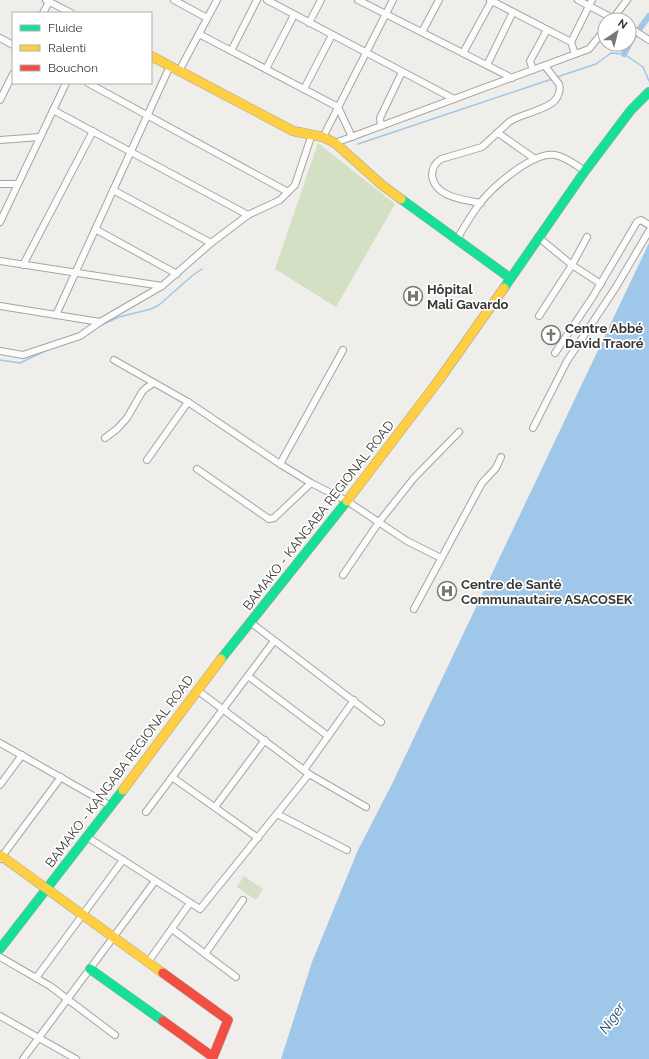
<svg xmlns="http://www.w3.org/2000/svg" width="649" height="1059" font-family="Raleway,sans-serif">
	<rect width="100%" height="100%" fill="#f0eeeb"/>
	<!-- green -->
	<g fill="#d3e0c3">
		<polygon points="318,143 395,204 336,307 275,269"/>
		<polygon points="244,876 263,889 256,900 237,887"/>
	</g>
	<!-- water -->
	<polygon fill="#9ec7ea" points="649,243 649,1059 281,1059 312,962 358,850 392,784"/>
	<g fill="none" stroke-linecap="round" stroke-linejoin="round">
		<!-- stream -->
		<g stroke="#9ec7ea" stroke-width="1.5">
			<polyline points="557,77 596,64 611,53 624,54 643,67 649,81"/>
			<polyline points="358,144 552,79"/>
			<polyline points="99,326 119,317 151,309 159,305 193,275 202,269"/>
			<polyline points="0,360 20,363 47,350"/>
		</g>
		<!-- canal -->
		<polyline stroke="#9ec7ea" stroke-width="6" points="624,54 632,39 649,16"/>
		<defs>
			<g id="street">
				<polyline points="46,0 71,13"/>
				<polyline points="174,0 207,18"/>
				<polyline points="267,0 454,99"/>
				<polyline points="358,0 512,78"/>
				<polyline points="490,0 571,42 575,54"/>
				<polyline points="578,0 616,20"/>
				<polyline points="43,13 49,2"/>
				<polyline points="612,20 627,0"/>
				<polyline points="309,23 321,0"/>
				<polyline points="629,27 649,40"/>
				<polyline points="422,32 439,0"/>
				<polyline points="199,34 338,107 352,137"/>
				<polyline points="0,38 13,45"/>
				<polyline points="571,42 592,0"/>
				<polyline points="231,51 257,0"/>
				<polyline points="463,53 492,0"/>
				<polyline points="487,65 513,12"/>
				<polyline points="266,69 294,15"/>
				<polyline points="533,70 530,61 547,30"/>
				<polyline points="179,71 217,0"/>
				<polyline points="88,83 288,192"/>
				<polyline points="304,89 332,35"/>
				<polyline points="0,100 13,74"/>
				<polyline points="53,110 248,215"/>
				<polyline points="381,126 380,118 402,72"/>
				<polyline points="498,133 535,159"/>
				<polyline points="323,137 393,0"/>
				<polyline points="0,140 40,137"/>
				<polyline points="335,143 589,49 605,29"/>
				<polyline points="0,184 18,184"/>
				<polyline points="113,190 211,243"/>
				<path d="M481 203C464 200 434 197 432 175 432 168 435 163 441 159L482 147 509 122 514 119C525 114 542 110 552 103 558 99 561 90 559 84L545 66"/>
				<polyline points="0,222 66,83"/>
				<polyline points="95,229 177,274"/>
				<polyline points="538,237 572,265 539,316"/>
				<polyline points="587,237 572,265 601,284"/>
				<path d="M457 239C464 227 472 214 480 203 493 187 533 151 555 155 566 157 576 165 585 171"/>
				<polyline points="0,261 162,286"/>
				<polyline points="23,265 93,131"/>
				<polyline points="0,306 100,322"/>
				<polyline points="56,315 170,66"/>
				<polyline points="0,351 23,355 80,336 100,322 162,286 211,243 248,215 280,200 295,185 312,134"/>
				<polyline points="555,353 592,298 637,222 641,220 649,225"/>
				<polyline points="114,360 188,402 280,464 311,483 347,501 407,541 441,558"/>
				<polyline points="533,428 567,361 616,287 649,231"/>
				<polyline points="105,438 117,429 127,418 142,392 146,388 154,383"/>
				<polyline points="147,460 188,402"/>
				<polyline points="280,464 343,350"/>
				<polyline points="197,469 269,519 274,518 311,483"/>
				<polyline points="343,575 379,522 414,478 459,432"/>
				<polyline points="414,609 482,483 496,468 501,457"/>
				<polyline points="250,622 381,722"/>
				<polyline points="248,676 328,736"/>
				<polyline points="197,690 309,774 366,807"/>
				<polyline points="0,743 111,806"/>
				<polyline points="304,770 354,700"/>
				<polyline points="172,777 258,838"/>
				<polyline points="0,785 22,755"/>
				<polyline points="215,807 265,740"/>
				<polyline points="146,812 274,641"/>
				<polyline points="277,814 347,850"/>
				<polyline points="87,837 200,909 309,774"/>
				<polyline points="0,859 61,777"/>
				<polyline points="172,929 236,977"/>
				<polyline points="205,954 243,900"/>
				<polyline points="0,957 50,986 115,1035"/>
				<polyline points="148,962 190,903"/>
				<polyline points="36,978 123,860"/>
				<polyline points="0,1016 76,1059"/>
				<polyline points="23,1059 155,881"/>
			</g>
			<g id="fast">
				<polyline points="401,199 510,278"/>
				<polyline points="504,288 585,171 631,110 649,92"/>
				<polyline points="221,659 347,501"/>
				<polyline points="0,949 123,790"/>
				<polyline points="90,969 163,1021"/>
			</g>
			<g id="slow">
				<polyline points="151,56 293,131 323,137 335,143 382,185 401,199"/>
				<polyline points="347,501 439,380 504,288"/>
				<polyline points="123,790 221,659"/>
				<polyline points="0,855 163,973"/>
			</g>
			<polyline id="jam" points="163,1021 213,1057 228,1020 163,973"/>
		</defs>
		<!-- street casing -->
		<use href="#street" stroke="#a6a4a2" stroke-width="8"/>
		<!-- fast casing -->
		<use href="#fast" stroke="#a6a4a2" stroke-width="10"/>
		<!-- slow casing -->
		<use href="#slow" stroke="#a6a4a2" stroke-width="10"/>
		<!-- jam casing -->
		<use href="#jam" stroke="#a6a4a2" stroke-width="10"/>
		<!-- street -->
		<use href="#street" stroke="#fdfcfc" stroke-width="6"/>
		<!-- fast -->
		<use href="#fast" stroke="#16e098" stroke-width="9"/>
		<!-- slow -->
		<use href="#slow" stroke="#ffcf43" stroke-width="9"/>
		<!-- jam -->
		<use href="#jam" stroke="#f24e42" stroke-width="9"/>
	</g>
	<!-- icons -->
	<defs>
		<symbol id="hospital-ring" viewBox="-11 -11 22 22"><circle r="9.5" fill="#fff" stroke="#797875" stroke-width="1.5"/><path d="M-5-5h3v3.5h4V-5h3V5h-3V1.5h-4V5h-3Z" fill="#797875"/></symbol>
		<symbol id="church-ring" viewBox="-11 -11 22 22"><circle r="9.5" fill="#fff" stroke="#797875" stroke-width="1.5"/><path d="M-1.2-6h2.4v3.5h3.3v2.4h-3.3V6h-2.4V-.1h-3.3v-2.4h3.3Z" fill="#797875"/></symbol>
	</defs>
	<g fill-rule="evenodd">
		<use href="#hospital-ring" x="402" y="285" width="22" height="22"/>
		<use href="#church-ring" x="540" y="324" width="22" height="22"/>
		<use href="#hospital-ring" x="436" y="580" width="22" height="22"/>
	</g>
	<g text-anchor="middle" stroke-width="3.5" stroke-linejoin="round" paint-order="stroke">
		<!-- poi labels -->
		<g font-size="13" font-weight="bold" fill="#393835" stroke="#fff" text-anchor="start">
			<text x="427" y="294">Hôpital<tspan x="427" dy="15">Mali Gavardo</tspan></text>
			<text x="565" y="333">Centre Abbé<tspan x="565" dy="15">David Traoré</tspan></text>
			<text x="461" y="589">Centre de Santé<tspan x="461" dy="15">Communautaire ASACOSEK</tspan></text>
		</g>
		<!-- street labels -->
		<g font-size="13" fill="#393835" stroke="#fff">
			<text transform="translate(318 515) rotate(-52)" y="5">BAMAKO - KANGABA REGIONAL ROAD</text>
			<text transform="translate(119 771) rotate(-53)" y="5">BAMAKO - KANGABA REGIONAL ROAD</text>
		</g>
		<!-- water labels -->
		<g font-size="14" font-style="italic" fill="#184466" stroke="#fff">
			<text transform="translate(612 1018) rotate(-55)" y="5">Niger</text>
		</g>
	</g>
	<!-- legend -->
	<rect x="12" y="12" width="140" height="72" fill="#ffffff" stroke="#b0afae"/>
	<rect x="20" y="25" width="20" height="6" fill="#16e098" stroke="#b0afae"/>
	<text x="48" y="32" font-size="12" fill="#393835">Fluide</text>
	<rect x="20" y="45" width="20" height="6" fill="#ffcf43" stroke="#b0afae"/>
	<text x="48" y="52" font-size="12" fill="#393835">Ralenti</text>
	<rect x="20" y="65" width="20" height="6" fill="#f24e42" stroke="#b0afae"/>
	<text x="48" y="72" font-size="12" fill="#393835">Bouchon</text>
	<!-- north arrow -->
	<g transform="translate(617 32) rotate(35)"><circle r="19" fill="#ffffff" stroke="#b0afae"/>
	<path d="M0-3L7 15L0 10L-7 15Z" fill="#797875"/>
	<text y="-6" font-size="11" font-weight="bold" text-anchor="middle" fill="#393835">N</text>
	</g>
</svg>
